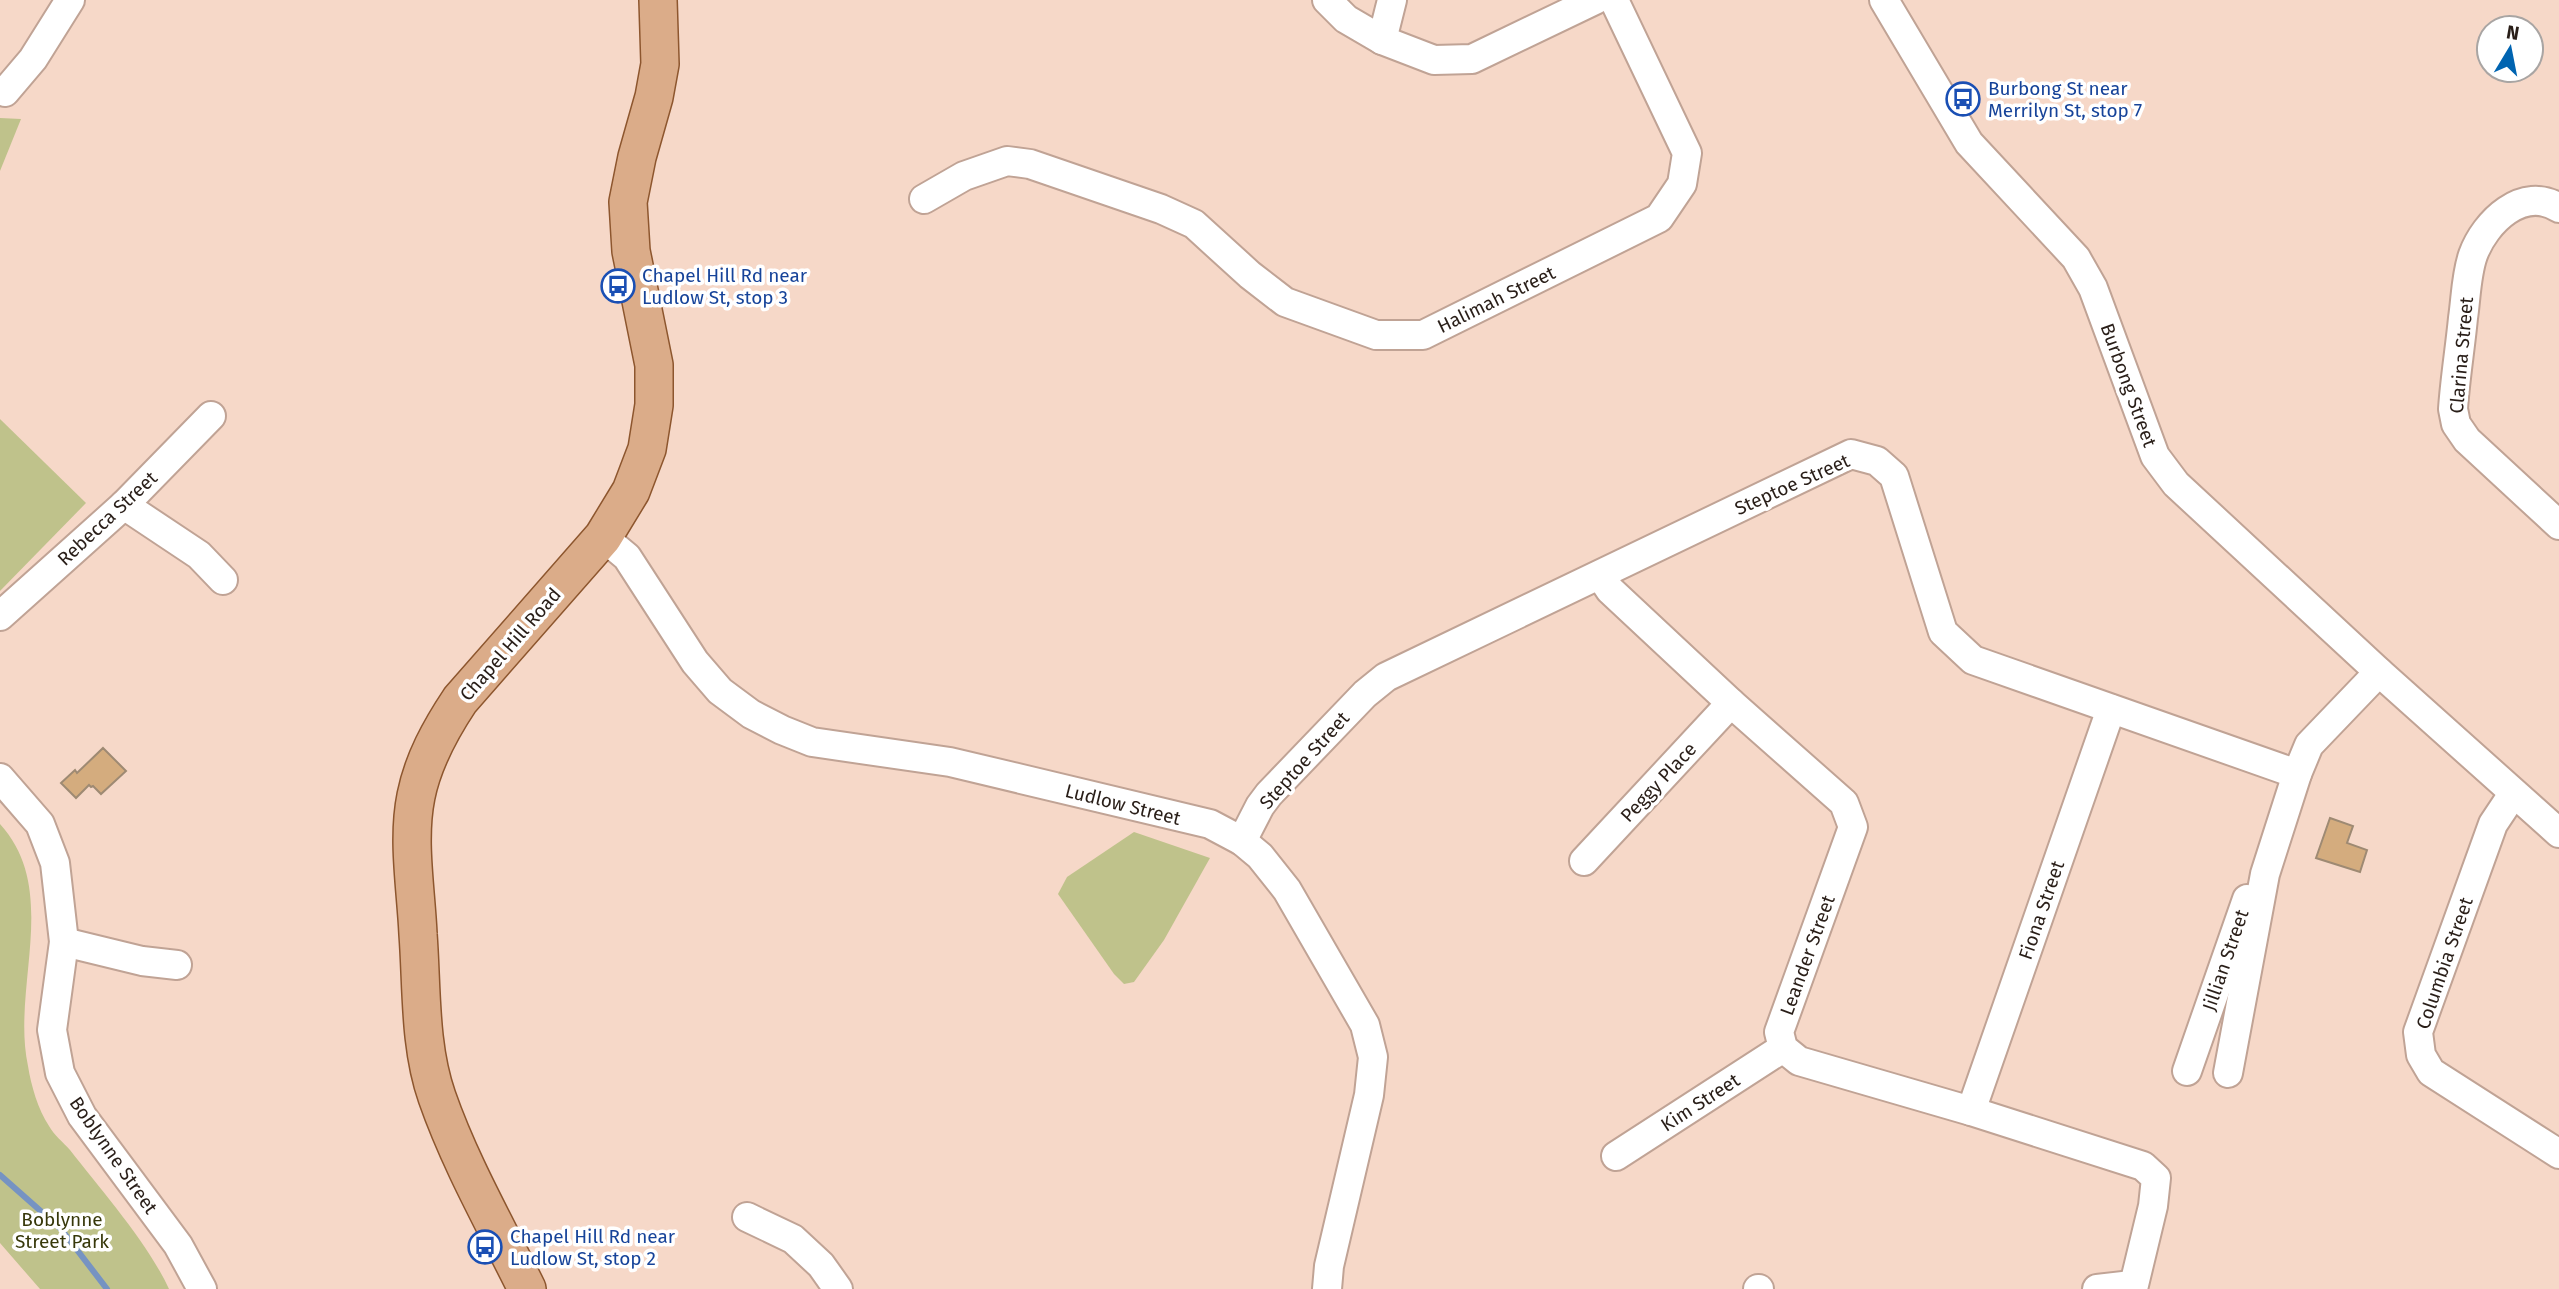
<svg xmlns="http://www.w3.org/2000/svg" width="2559" height="1289" font-family="'Fira Sans',sans-serif">
	<rect width="100%" height="100%" fill="#f6d8c8"/>
	<!-- green -->
	<g fill="#bfc28b">
		<polygon points="0,118 21,119 0,171"/>
		<polygon points="0,419 86,503 0,591"/>
		<path d="M0 824C61 891 11 987 28 1066 31 1085 38 1110 49 1126 54 1135 63 1142 70 1150 101 1190 148 1243 169 1289H40L0 1243Z"/>
		<polygon points="1134,832 1210,858 1164,940 1134,982 1124,984 1114,974 1058,894 1067,877"/>
	</g>
	<g fill="none" stroke-linecap="round" stroke-linejoin="round">
		<!-- stream -->
		<polyline stroke="#7693c2" stroke-width="6" points="0,1175 61,1229 107,1289"/>
	</g>
	<!-- building -->
	<g fill="#d4ac7e" stroke="#9e8a73" stroke-width="2">
		<polygon points="103,748 126,771 101,794 93,786 91,787 89,785 76,798 61,783 75,770 77,773"/>
		<polygon points="2330,818 2353,826 2347,843 2367,850 2360,872 2316,858"/>
	</g>
	<g fill="none" stroke-linecap="round" stroke-linejoin="round">
		<defs>
			<g id="minor">
				<polyline points="1327,0 1346,19 1382,40 1434,60 1472,59 1595,0"/>
				<polyline points="1884,0 1969,143 2076,258 2093,288 2155,456 2176,484 2379,672 2559,833"/>
				<polyline points="1382,40 1392,0"/>
				<polyline points="5,92 33,59 70,0"/>
				<polyline points="924,199 964,176 1007,161 1030,164 1161,209 1194,224 1250,275 1285,302 1376,335 1423,335 1659,218 1682,184 1687,153 1614,0"/>
				<path d="M2559 208C2523 185 2485 222 2473 255 2466 275 2466 298 2463 318 2460 349 2455 379 2453 409L2456 424 2467 440 2559 525"/>
				<polyline points="124,505 199,555 223,580"/>
				<polyline points="603,537 627,557 695,662 720,691 751,714 782,730 812,742 950,762 1210,824 1242,841 1260,856 1287,890 1365,1025 1373,1057 1369,1095 1329,1266 1327,1289"/>
				<polyline points="1600,575 1610,590 1731,703 1844,803 1853,827 1779,1032 1783,1048 1799,1061 1971,1111 2143,1166 2156,1178 2153,1206 2133,1289"/>
				<polyline points="0,616 124,505 211,416"/>
				<polyline points="0,778 40,824 55,863 64,942 52,1030 60,1073 82,1116 178,1245 202,1289"/>
				<polyline points="2513,794 2493,824 2418,1032 2421,1055 2431,1072 2559,1154"/>
				<polyline points="1242,841 1260,806 1269,794 1365,694 1386,677 1851,454 1877,461 1894,476 1943,632 1973,660 2297,774 2309,745 2379,672"/>
				<polyline points="1584,861 1731,703"/>
				<polyline points="64,942 142,961 177,965"/>
				<polyline points="2187,1071 2247,899"/>
				<polyline points="2228,1073 2265,874 2297,774"/>
				<polyline points="1971,1111 2111,709"/>
				<polyline points="1616,1156 1783,1048"/>
				<polyline points="747,1217 793,1239 821,1265 838,1289"/>
				<polyline points="1758,1289 1759,1289"/>
				<polyline points="2097,1289 2132,1285"/>
			</g>
			<path id="major" d="M527 1289C496 1226 460 1163 437 1097 419 1046 422 987 418 934 416 889 407 840 416 796 423 761 440 730 460 700L603 537 631 491 647 449 654 405V365L631 251 628 202 637 157 654 97 660 64 658 0"/>
		</defs>
		<!-- minor casing -->
		<use href="#minor" stroke="#c0a395" stroke-width="32"/>
		<!-- major casing -->
		<use href="#major" stroke="#8d562e" stroke-width="40"/>
		<!-- minor -->
		<use href="#minor" stroke="#fff" stroke-width="28"/>
		<!-- major -->
		<use href="#major" stroke="#dbac89" stroke-width="37"/>
	</g>
	<!-- icons -->
	<defs>
		<symbol id="bus-ring" viewBox="-11 -11 22 22"><circle r="9.5" fill="#fff" stroke="#1a4fb4" stroke-width="1.5"/><path d="M-5-6H5V4H4V6H2V4H-2V6H-4V4H-5ZM-3.5-4V0h7V-4ZM-3.5 1.2v1.5H-2V1.2ZM2 1.2v1.5H3.5V1.2Z" fill="#1a4fb4"/></symbol>
	</defs>
	<g fill-rule="evenodd">
		<use href="#bus-ring" x="1944" y="80" width="38" height="38"/>
		<use href="#bus-ring" x="599" y="267" width="38" height="38"/>
		<use href="#bus-ring" x="466" y="1228" width="38" height="38"/>
	</g>
	<g text-anchor="middle" stroke-width="7" stroke-linejoin="round" paint-order="stroke">
		<!-- transit labels -->
		<g font-size="19" fill="#164399" stroke="#fff" text-anchor="start">
			<text x="1988" y="95">Burbong St near<tspan x="1988" dy="22">Merrilyn St, stop 7</tspan></text>
			<text x="642" y="282">Chapel Hill Rd near<tspan x="642" dy="22">Ludlow St, stop 3</tspan></text>
			<text x="510" y="1243">Chapel Hill Rd near<tspan x="510" dy="22">Ludlow St, stop 2</tspan></text>
		</g>
		<!-- street labels -->
		<g font-size="19" fill="#291e18" stroke="#fff">
			<text transform="translate(1496 299) rotate(-26)" y="7">Halimah Street</text>
			<text transform="translate(2461 355) rotate(-85)" y="7">Clarina Street</text>
			<text transform="translate(2129 385) rotate(70)" y="7">Burbong Street</text>
			<text transform="translate(1792 484) rotate(-24)" y="7">Steptoe Street</text>
			<text transform="translate(107 518) rotate(-43)" y="7">Rebecca Street</text>
			<text transform="translate(510 644) rotate(-49)" y="7">Chapel Hill Road</text>
			<text transform="translate(1304 760) rotate(-48)" y="7">Steptoe Street</text>
			<text transform="translate(1658 782) rotate(-47)" y="7">Peggy Place</text>
			<text transform="translate(1123 804) rotate(14)" y="7">Ludlow Street</text>
			<text transform="translate(2041 910) rotate(-71)" y="7">Fiona Street</text>
			<text transform="translate(1807 955) rotate(-70)" y="7">Leander Street</text>
			<text transform="translate(2225 960) rotate(-71)" y="7">Jillian Street</text>
			<text transform="translate(2444 963) rotate(-71)" y="7">Columbia Street</text>
			<text transform="translate(1700 1102) rotate(-33)" y="7">Kim Street</text>
			<text transform="translate(114 1155) rotate(55)" y="7">Boblynne Street</text>
		</g>
		<!-- park labels -->
		<g font-size="19" fill="#37380a" stroke="#fff">
			<text x="62" y="1226">Boblynne<tspan x="62" dy="22">Street Park</tspan></text>
		</g>
	</g>
	<!-- north arrow -->
	<g transform="translate(2510 49) rotate(10)"><circle r="33" fill="#ffffff" stroke="#a9a5a3" stroke-width="2"/>
	<path d="M0-5L12 26L0 18L-12 26Z" fill="#0064b1"/>
	<text y="-10" font-size="19" font-weight="bold" text-anchor="middle" fill="#291e18">N</text>
	</g>
</svg>
